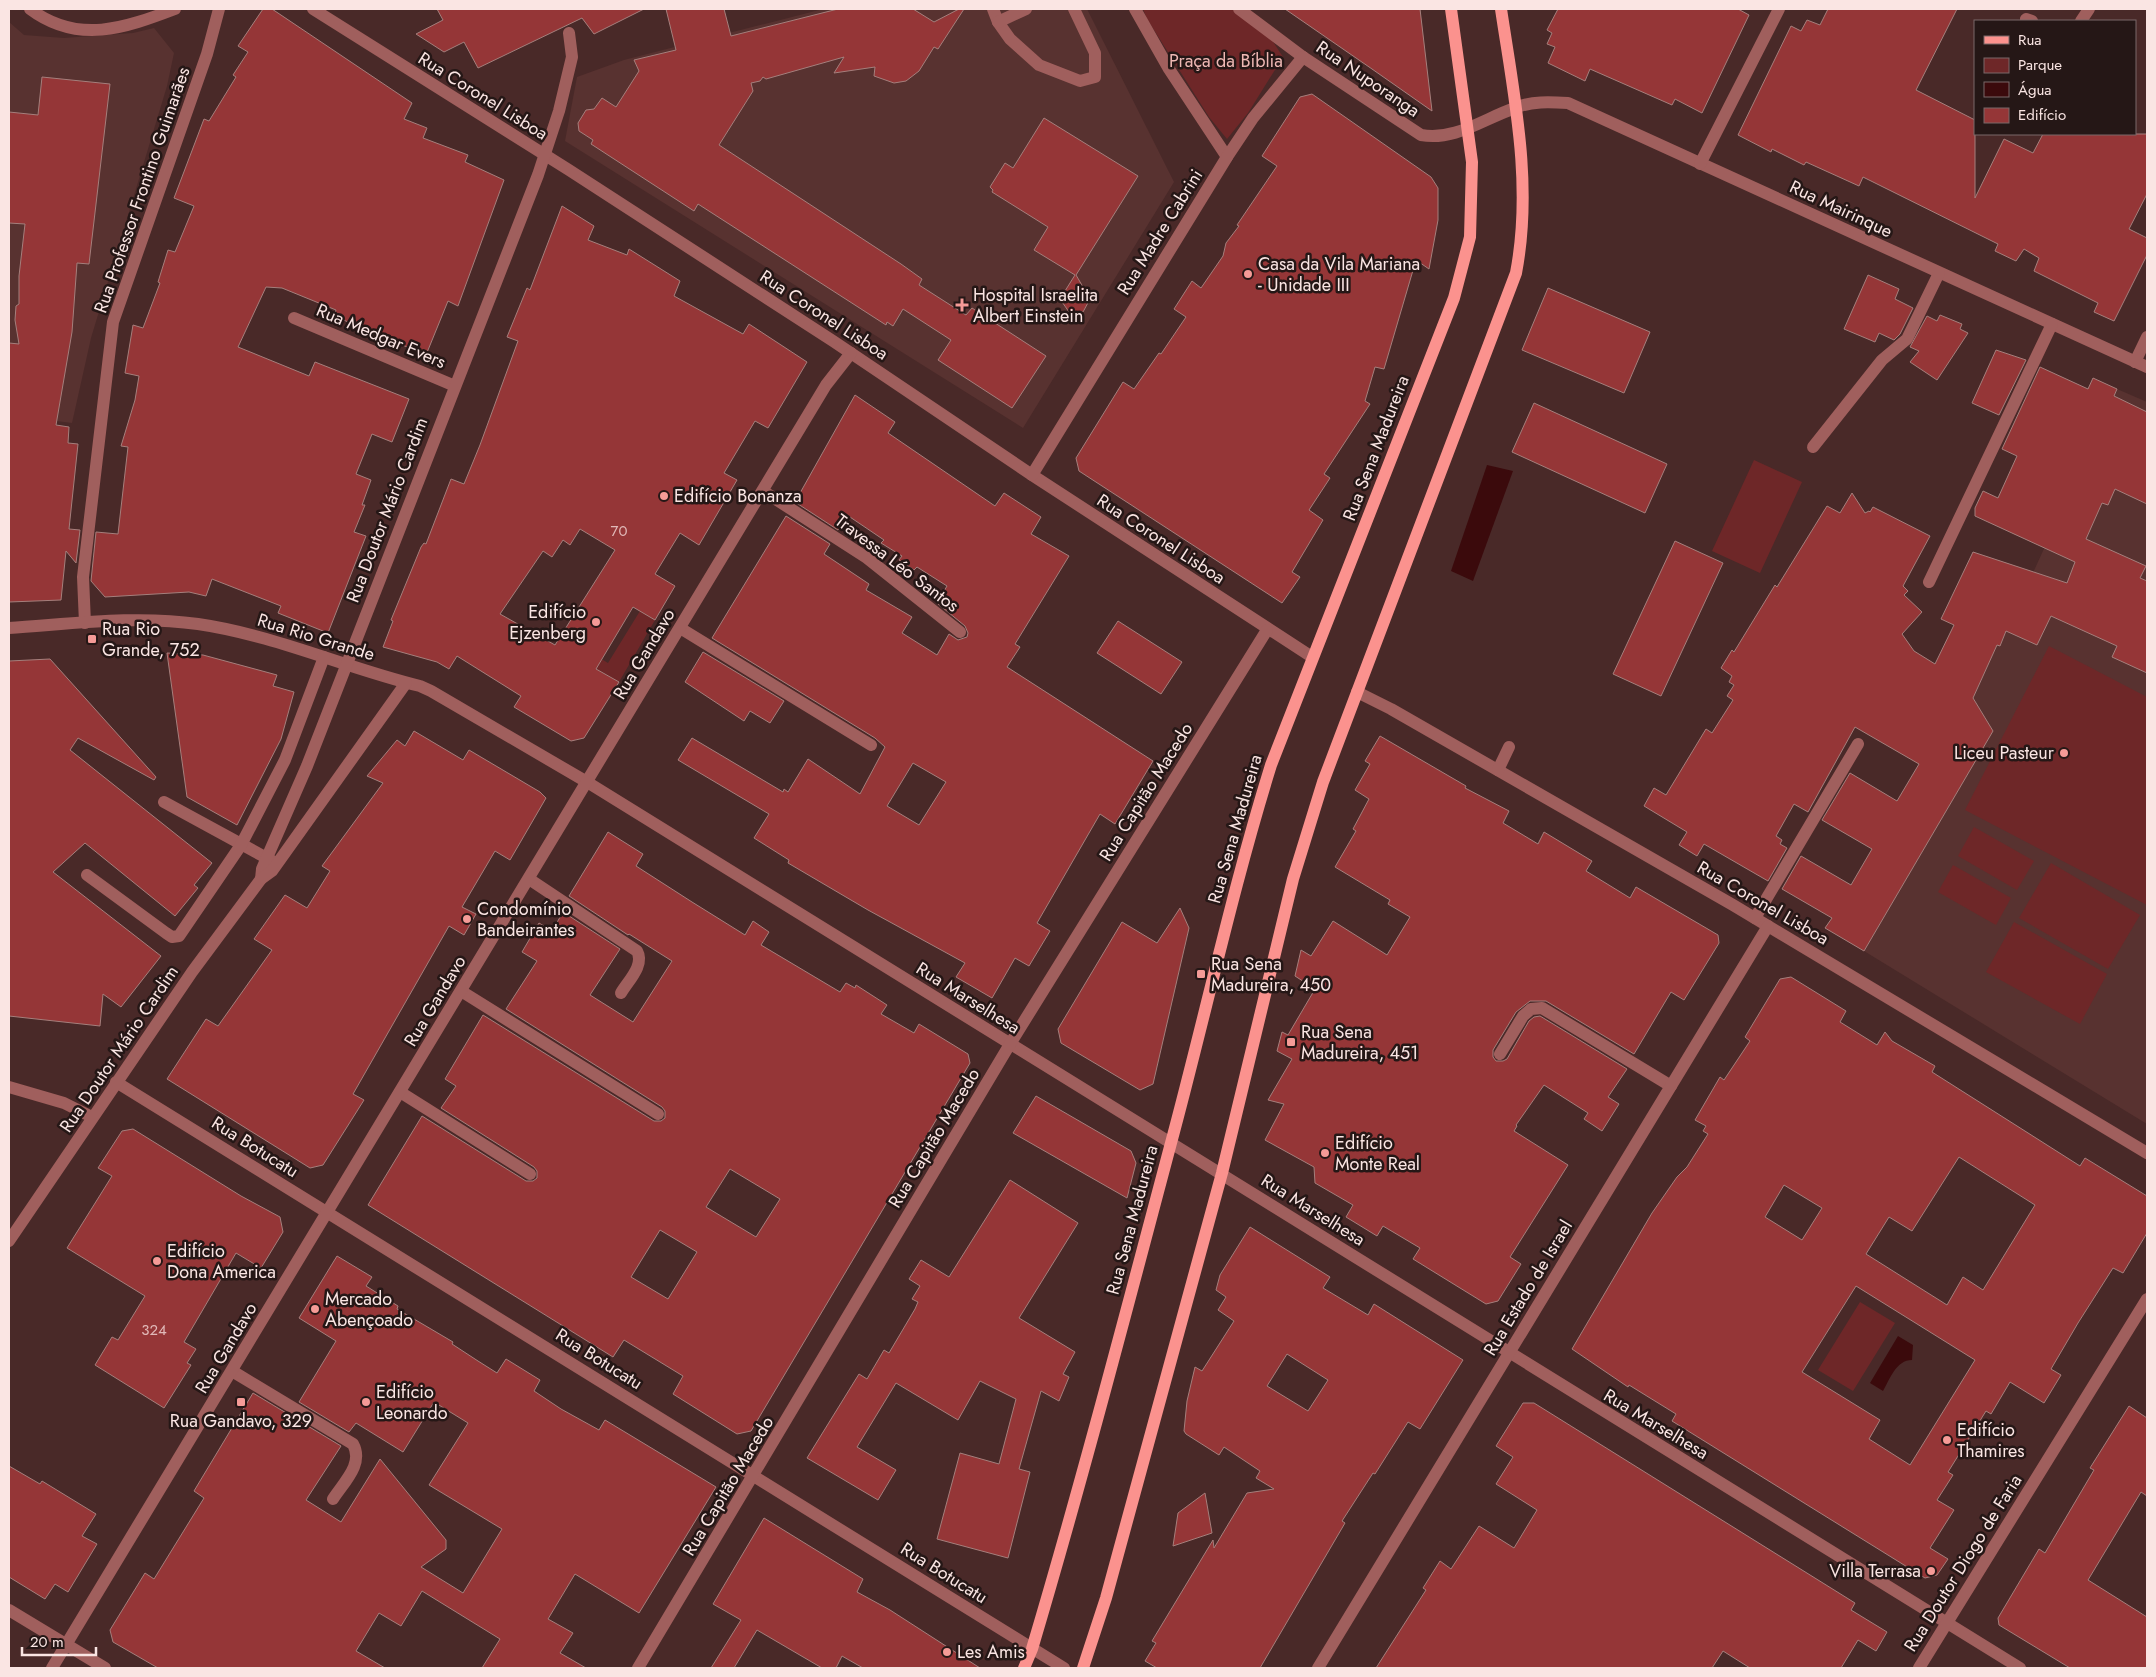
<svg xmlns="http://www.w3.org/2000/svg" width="2156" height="1677" font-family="Jost,sans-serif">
	<rect width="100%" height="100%" fill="#492928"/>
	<!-- built -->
	<g fill="#583230">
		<polygon points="823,9 1087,9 1174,182 1023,428 565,141 577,77 624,60"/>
		<polygon points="9,22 24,35 64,38 133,33 154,28 174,53 167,86 91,338 72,423 9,415"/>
		<polygon points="2117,389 2147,402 2147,1124 1864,951 1993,731 1973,698 1997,645 2000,645"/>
	</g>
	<!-- green -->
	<g fill="#6e2728">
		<polygon points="1143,9 1232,9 1270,37 1283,57 1248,113 1227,139 1209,117 1147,19"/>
		<polygon points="1754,460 1802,482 1760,573 1712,551"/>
		<polygon points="640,611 655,620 619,682 568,653 575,643 608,663"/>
		<polygon points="2049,646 2147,697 2147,905 1965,810"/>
		<polygon points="1974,827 2034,861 2017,890 1958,856"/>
		<polygon points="2051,863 2140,915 2108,969 2019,918"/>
		<polygon points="1953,865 2011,898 1996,925 1938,892"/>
		<polygon points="2014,922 2107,974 2080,1024 1986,972"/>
		<polygon points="1860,1302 1895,1323 1853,1391 1818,1370"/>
	</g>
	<!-- water -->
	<g fill="#3b0a0c">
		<polygon points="1487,465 1513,471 1473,581 1451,571"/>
		<path d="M1898 1336 1913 1345 1912 1360C1896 1360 1890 1379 1883 1391L1870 1383Z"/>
	</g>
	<!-- building -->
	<g fill="#953637" stroke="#a57f7c" fill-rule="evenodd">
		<polygon points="263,9 272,9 412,103 404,119 427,128 423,138 468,155 465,162 504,180 458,306 448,301 426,355 334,316 336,310 282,288 266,287 238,347 309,376 315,362 409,399 392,442 372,434 356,474 371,480 362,505 365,505 354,532 366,536 328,633 278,613 281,606 212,579 206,596 189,592 105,597 91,581 96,532 118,534 128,447 121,446 135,400 139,376 125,373 133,325 143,328 160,283 158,282 168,250 175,252 194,206 174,198 204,119 209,121 236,77 233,75 248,52 238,46"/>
		<polygon points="437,9 644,9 594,34 582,18 478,68 464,42 444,52 416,34 443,20"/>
		<polygon points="666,9 724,9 731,36 838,9 913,9 934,22 959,9 964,9 938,49 934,47 919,71 906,81 894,83 874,76 875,67 834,73 844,57 766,79 763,77 760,81 751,83 753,91 719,145 901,264 922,279 919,285 966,315 972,308 1046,356 1012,408 938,360 951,340 903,309 893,326 887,322 886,325 698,204 694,211 591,144 593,140 579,131 578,123 586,110 594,109 602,98 616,107 639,71 634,60 676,50"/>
		<polygon points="1285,9 1420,9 1432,111 1372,69"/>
		<polygon points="1558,9 1738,9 1749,15 1702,113 1675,99 1672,105 1590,69 1585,81 1548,63 1555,47 1547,44 1552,33 1547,30"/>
		<polygon points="1828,9 1957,9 1916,90 1975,120 1975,198 2004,139 2033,153 2043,134 2147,134 2147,194 2129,229 2147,238 2147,255 2114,321 2094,312 2098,303 2034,271 2039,258 2024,249 2016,261 1995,251 1998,244 1863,177 1859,186 1806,162 1804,165 1772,149 1771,152 1738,135 1791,26 1801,31 1807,20 1820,25"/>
		<polygon points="42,77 110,84 89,264 77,263 72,332 56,425 69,427 68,443 78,444 69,529 80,530 76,563 66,551 61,600 9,602 9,343 19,344 15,320 16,306 19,304 19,276 25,224 9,223 9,112 38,115"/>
		<polygon points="1312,94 1431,177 1438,188 1438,220 1429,269 1416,260 1384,369 1375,367 1365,401 1370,404 1324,474 1330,478 1309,510 1323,520 1292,572 1300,577 1282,603 1079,471 1076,458 1123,382 1134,389 1159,353 1161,354 1186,317 1174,309 1192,281 1201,288 1223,256 1226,243 1239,226 1237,225 1277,166 1262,156 1300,97"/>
		<polygon points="1044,118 1138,176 1076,275 1090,299 1083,312 1069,312 1060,299 1075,275 1034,250 1048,227 992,192 993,190 990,187 1005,163 1013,168"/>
		<path d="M562 206 594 226 588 240 627 255 629 249 680 281 674 296 743 334 749 324 807 362 768 428 755 421 724 473 737 480 699 545 680 533 655 574 675 586 655 620 633 607 596 669 619 682 584 738 571 741 514 707 521 696 457 656 449 669 437 662 383 647 393 621 391 620 421 547 424 543 426 544 451 479 464 484 480 445 518 341 507 337 527 288 530 290ZM580 529 615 550 555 645 500 614 543 551 552 557 563 540 570 545Z"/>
		<polygon points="1868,275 1899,289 1895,299 1913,308 1900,334 1894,340 1879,333 1875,342 1844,329"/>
		<polygon points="1548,288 1650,332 1624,393 1522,350"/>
		<polygon points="1940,315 1962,324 1960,329 1968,333 1937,380 1910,362 1919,351 1910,347 1927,316 1937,321"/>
		<polygon points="1996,350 2026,360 1999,415 1972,403"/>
		<polygon points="2040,367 2088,389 2093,378 2117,389 2114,396 2147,412 2147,504 2115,489 2108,505 2102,503 2086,539 2146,566 2140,578 2147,581 2147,673 2112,657 2117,646 2051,616 2037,645 2006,631 2000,646 1997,645 1973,698 1993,731 1864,951 1825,928 1832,918 1782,889 1801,856 1851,885 1872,849 1822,820 1850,773 1897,801 1919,764 1855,727 1808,812 1794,804 1776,836 1782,840 1780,844 1787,848 1768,881 1704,844 1697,856 1679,845 1687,832 1644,806 1654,788 1666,795 1706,729 1712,733 1733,700 1727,696 1734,685 1729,682 1732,676 1721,668 1732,650 1734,652 1775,585 1777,587 1827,506 1840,513 1852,493 1865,513 1869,511 1870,512 1873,507 1930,536 1903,586 1908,591 1904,595 1922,612 1902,634 1914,651 1935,664 1954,625 1941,619 1973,552 2067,583 2075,562 1975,516 1975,508 1983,491 1998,498 2017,456 2002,449"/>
		<path d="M855 395 895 422 888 433 995 506 1004 493 1041 517 1031 534 1069 556 1015 644 1020 647 1007 667 1153 761 1115 824 1100 814 1037 923 1050 931 1029 966 1015 958 992 998 956 977 965 963 868 910 788 863 789 860 754 838 769 814 678 760 692 738 783 792 784 789 788 792 808 759 860 794 885 747 875 738 712 638 786 516 830 544 824 554 869 584 866 590 912 617 902 633 937 655 949 634 958 640 967 637 968 633 965 626 937 603 947 586 917 567 914 570 899 560 902 556 881 543 884 540 847 515 838 530 795 502ZM913 763 946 782 919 825 887 806Z"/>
		<polygon points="1534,403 1667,464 1645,513 1512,452"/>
		<polygon points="1675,541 1723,563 1661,696 1613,674"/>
		<polygon points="1118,621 1182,662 1161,694 1097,653"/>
		<polygon points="703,652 784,701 770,723 750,711 744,721 685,682"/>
		<polygon points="167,653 203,655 277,675 273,686 294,692 281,739 237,825 187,797"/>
		<polygon points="50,659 156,777 154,780 78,738 70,750 212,863 194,885 198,888 175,916 85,843 53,872 161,956 121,1007 103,994 100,1026 9,1016 9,661"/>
		<polygon points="414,731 463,760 469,750 540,792 546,798 510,860 495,851 462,907 476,914 464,935 449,926 353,1094 364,1100 323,1165 310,1168 167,1079 206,1019 218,1026 272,950 254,939 285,895 307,908 330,871 322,866 383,783 367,776 397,740 405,746"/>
		<polygon points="1380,736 1466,786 1465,788 1509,811 1503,823 1538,844 1544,832 1592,861 1586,871 1630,898 1636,887 1718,935 1719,943 1684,1000 1671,992 1634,1054 1546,1001 1530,1001 1516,1012 1493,1050 1493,1057 1496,1061 1503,1061 1507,1059 1529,1021 1534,1017 1540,1016 1627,1069 1608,1097 1619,1104 1602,1131 1584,1119 1588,1113 1544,1085 1516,1125 1517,1126 1514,1131 1568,1165 1510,1257 1521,1264 1498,1301 1486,1304 1413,1259 1420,1248 1383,1226 1377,1236 1346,1217 1353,1205 1315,1183 1314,1167 1265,1140 1284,1104 1268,1100 1292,1059 1277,1051 1282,1032 1288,1035 1315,989 1295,976 1301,950 1311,956 1333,921 1387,955 1410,917 1388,904 1390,900 1335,867 1356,831 1353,829 1369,799 1355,790 1370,764 1365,761"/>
		<path d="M608 832 643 854 636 866 692 902 745 935 753 921 769 932 761 945 840 992 846 983 855 988 856 985 887 1005 881 1014 914 1033 919 1024 968 1054 970 1063 751 1431 737 1434 673 1394 683 1376 624 1340 613 1357 368 1205 422 1116 526 1181H533L537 1178V1171L534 1167 441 1108 456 1086 445 1079 483 1015 654 1121H661L665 1118V1111L662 1107 506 1009 537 961 522 952 539 923 552 931 563 912 620 949 590 995 633 1022 672 961 629 934 628 935 569 896ZM730 1169 780 1199 756 1237 706 1207ZM660 1230 697 1252 668 1299 631 1277Z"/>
		<polygon points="1180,908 1189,928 1153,1084 1140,1090 1061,1043 1058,1029 1122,922 1157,943"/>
		<path d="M1791 977 1846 1011 1840 1022 1877 1045 1885 1032 1892 1041 1935 1066 1932 1072 2080 1166 2085 1158 2147 1196V1233L2123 1273 2113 1268 2078 1323 2051 1369 2061 1375 2044 1403 2010 1382 1991 1414 1986 1411 1948 1472 1953 1475 1937 1500 1954 1510 1930 1548 1948 1559 1937 1575 1925 1578 1672 1421 1676 1414 1629 1385 1628 1387 1572 1349 1652 1213 1677 1177 1687 1167 1708 1134 1703 1131 1706 1126 1695 1120 1720 1077 1724 1080 1750 1041 1745 1037 1780 979ZM1959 1157 2035 1205 1983 1290 1963 1277 1947 1305 1866 1254 1889 1217 1912 1231ZM1784 1185 1822 1208 1802 1240 1765 1217ZM1856 1286 1975 1360 1910 1465 1869 1439 1880 1420 1802 1372Z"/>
		<polygon points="1036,1096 1131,1151 1136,1163 1127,1198 1013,1133"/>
		<polygon points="133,1129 241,1196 280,1217 283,1232 261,1268 236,1253 184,1342 196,1349 187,1363 191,1365 164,1408 95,1365 112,1337 118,1340 145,1296 67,1248 112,1176 98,1168 122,1131"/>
		<polygon points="1010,1180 1078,1223 1019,1318 1075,1352 1063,1374 1069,1377 1059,1401 1041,1391 1019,1469 1030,1472 1008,1558 937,1539 960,1453 999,1464 1016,1399 980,1381 958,1420 896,1383 857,1447 896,1470 878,1500 807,1458 859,1374 867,1379 884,1350 889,1353 915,1309 918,1302 912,1299 920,1286 909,1279 921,1260 949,1277"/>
		<path d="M1250 1227 1330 1277 1323 1288 1368 1315 1374 1304 1463 1360 1420 1429 1408 1422 1375 1474 1373 1473 1342 1521 1345 1523 1260 1668H1157L1145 1661 1156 1643 1152 1641 1213 1540 1214 1548 1247 1493 1274 1489 1256 1478 1260 1471 1224 1447 1219 1455 1186 1434 1184 1431 1187 1401 1195 1367 1202 1371 1234 1321 1218 1310 1226 1297 1216 1290 1220 1275ZM1287 1354 1328 1380 1308 1411 1267 1386Z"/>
		<polygon points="337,1256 372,1277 366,1286 398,1306 397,1309 453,1342 452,1344 478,1361 497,1373 506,1359 540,1380 534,1391 561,1409 599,1430 605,1420 716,1487 639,1613 575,1574 548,1619 573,1633 560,1653 586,1668 482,1668 500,1639 422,1591 401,1626 379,1613 356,1651 385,1668 158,1668 113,1642 110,1630 145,1573 154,1579 204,1498 194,1491 253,1393 341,1446 306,1500 341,1522 380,1459 446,1540 446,1549 421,1567 463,1593 502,1529 429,1485 468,1423 434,1402 403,1452 356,1423 349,1432 299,1402 336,1341 299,1318"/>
		<polygon points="1523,1403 1534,1403 1855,1603 1851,1610 1887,1632 1876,1651 1858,1640 1841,1668 1750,1668 1723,1651 1712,1668 1376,1668 1426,1590 1423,1588 1440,1561 1451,1569 1479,1526 1514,1548 1537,1510 1496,1484 1513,1457 1496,1446"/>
		<polygon points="2129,1406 2147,1418 2147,1496 2141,1492 2088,1580 2147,1617 2147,1668 2070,1668 1999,1625 1998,1618 2039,1549 2045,1553 2094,1470 2090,1468"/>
		<polygon points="9,1466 40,1484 42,1481 96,1514 82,1536 97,1544 68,1592 55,1584 45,1599 9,1577"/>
		<polygon points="1205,1493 1212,1533 1173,1546 1178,1513"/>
		<polygon points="764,1518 863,1579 857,1592 890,1610 980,1668 863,1668 842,1656 836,1668 822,1668 757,1630 734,1668 711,1668 741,1620 713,1604"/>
	</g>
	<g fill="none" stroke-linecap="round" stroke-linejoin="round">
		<!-- minor -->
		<g stroke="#a05f5d" stroke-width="12">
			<path d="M30 9C78 45 125 28 175 9"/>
			<polyline points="313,9 569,170 833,341 1032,475 1312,657"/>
			<polyline points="993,9 998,22 1010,39 1039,65 1080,81 1095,77 1095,53 1074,9"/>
			<polyline points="1135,9 1169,69 1227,157"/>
			<path d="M1239 9 1303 57 1421 135C1455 141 1483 119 1515 108 1531 101 1550 102 1568 103L2147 367"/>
			<polyline points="2026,19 2032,21"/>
			<polyline points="2081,21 2089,9"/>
			<polyline points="998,22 1026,9"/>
			<polyline points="1700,164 1779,9"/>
			<polyline points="294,318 455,386"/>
			<polyline points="2135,362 2147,337"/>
			<polyline points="1813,447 1882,360 1907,339 1939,273"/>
			<polyline points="1032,475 1227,157 1253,118 1303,57"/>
			<polyline points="763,491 867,558 960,632"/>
			<polyline points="1929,582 2052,324"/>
			<polyline points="85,623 83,577 113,322 207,54 219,9"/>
			<path d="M9 628C71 624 136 615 198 624 274 635 346 668 420 686L431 691 587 782 2020 1668"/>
			<polyline points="680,628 871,745"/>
			<polyline points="1357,692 1391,709 1733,905 2147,1153"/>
			<polyline points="1498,770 1509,747"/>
			<polyline points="164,802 274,862"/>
			<polyline points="87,875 166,933 172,937 179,936 241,845 285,760 324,657"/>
			<polyline points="261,879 262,869 307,766 538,175 559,111 572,57 569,33"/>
			<path d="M529 879 637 951C645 965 628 981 621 993"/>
			<polyline points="1755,918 1858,744"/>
			<polyline points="461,991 658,1114"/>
			<polyline points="1500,1054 1523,1016 1531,1009 1542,1008 1671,1086"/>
			<polyline points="116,1082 1064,1668"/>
			<polyline points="9,1087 64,1103 92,1117"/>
			<polyline points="400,1092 530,1174"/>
			<polyline points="9,1241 192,972 261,879 272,871 406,683"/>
			<path d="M232 1371 353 1444C364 1464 344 1482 333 1499"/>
			<polyline points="9,1610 105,1668"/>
			<polyline points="52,1668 826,385 851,353"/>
			<polyline points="638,1668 1010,1044 1267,630"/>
			<polyline points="1318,1668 1768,926"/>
			<polyline points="1919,1668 2147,1299"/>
		</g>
		<!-- major -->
		<g stroke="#fb928e" stroke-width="12">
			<path d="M1024 1668 1032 1649C1082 1481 1126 1312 1171 1143 1205 1017 1232 890 1271 765L1454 298 1470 237 1472 162 1451 9"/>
			<path d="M1083 1668 1106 1598 1222 1173 1293 879 1323 782 1516 273C1533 184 1514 96 1501 9"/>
		</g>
	</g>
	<!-- markers -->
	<g fill="#f59b97" stroke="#251716" stroke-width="2">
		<circle cx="1248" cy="274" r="5"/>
		<path d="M959.5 297.5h5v5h5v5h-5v5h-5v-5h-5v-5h5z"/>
		<circle cx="664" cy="496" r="5"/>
		<circle cx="596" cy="622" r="5"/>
		<rect x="87" y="634" width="10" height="10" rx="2.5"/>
		<circle cx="2064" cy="753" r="5"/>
		<circle cx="467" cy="919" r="5"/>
		<rect x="1196" y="969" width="10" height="10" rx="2.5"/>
		<rect x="1286" y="1037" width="10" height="10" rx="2.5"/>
		<circle cx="1325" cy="1153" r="5"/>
		<circle cx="157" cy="1261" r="5"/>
		<circle cx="315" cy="1309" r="5"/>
		<rect x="236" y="1397" width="10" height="10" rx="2.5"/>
		<circle cx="366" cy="1402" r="5"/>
		<circle cx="1947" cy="1440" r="5"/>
		<circle cx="1931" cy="1571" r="5"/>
		<circle cx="947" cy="1652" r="5"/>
	</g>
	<g text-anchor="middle" stroke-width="5" stroke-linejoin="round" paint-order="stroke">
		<!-- number labels -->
		<g font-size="15" fill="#e1b9b8">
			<text x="619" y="536">70</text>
			<text x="154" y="1335">324</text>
		</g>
		<!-- park labels -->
		<g font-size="18" fill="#eeb8b4" stroke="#251716">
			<text x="1226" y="67">Praça da Bíblia</text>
		</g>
		<!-- street labels -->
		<g font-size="18" fill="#fae5e3" stroke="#251716">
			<text transform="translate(1368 79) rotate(34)" y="6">Rua Nuporanga</text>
			<text transform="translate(483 96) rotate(32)" y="6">Rua Coronel Lisboa</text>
			<text transform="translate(142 190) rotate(-71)" y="6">Rua Professor Frontino Guimarães</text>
			<text transform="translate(1841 209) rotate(25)" y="6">Rua Mairinque</text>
			<text transform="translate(1160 232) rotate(-58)" y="6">Rua Madre Cabrini</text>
			<text transform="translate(824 315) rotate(33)" y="6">Rua Coronel Lisboa</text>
			<text transform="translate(381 336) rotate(23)" y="6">Rua Medgar Evers</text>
			<text transform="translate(1376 448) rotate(-69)" y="6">Rua Sena Madureira</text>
			<text transform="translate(387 510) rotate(-69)" y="6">Rua Doutor Mário Cardim</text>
			<text transform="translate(1161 539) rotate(33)" y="6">Rua Coronel Lisboa</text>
			<text transform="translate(897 563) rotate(37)" y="6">Travessa Léo Santos</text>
			<text transform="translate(316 637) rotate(17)" y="6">Rua Rio Grande</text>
			<text transform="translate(644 654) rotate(-59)" y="6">Rua Gandavo</text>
			<text transform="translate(1146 792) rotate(-58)" y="6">Rua Capitão Macedo</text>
			<text transform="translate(1235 829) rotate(-74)" y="6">Rua Sena Madureira</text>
			<text transform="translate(1763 903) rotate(30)" y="6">Rua Coronel Lisboa</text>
			<text transform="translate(968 998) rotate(32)" y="6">Rua Marselhesa</text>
			<text transform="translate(435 1001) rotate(-59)" y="6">Rua Gandavo</text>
			<text transform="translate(119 1049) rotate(-56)" y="6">Rua Doutor Mário Cardim</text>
			<text transform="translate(934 1138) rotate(-59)" y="6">Rua Capitão Macedo</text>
			<text transform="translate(255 1147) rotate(32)" y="6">Rua Botucatu</text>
			<text transform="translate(1313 1210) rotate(32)" y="6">Rua Marselhesa</text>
			<text transform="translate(1132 1220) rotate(-75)" y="6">Rua Sena Madureira</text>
			<text transform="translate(1528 1288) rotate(-59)" y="6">Rua Estado de Israel</text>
			<text transform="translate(226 1348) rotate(-59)" y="6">Rua Gandavo</text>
			<text transform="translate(599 1359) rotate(32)" y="6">Rua Botucatu</text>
			<text transform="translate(1656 1424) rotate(31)" y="6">Rua Marselhesa</text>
			<text transform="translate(728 1486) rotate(-59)" y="6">Rua Capitão Macedo</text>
			<text transform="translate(1963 1563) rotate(-58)" y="6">Rua Doutor Diogo de Faria</text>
			<text transform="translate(944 1573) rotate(32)" y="6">Rua Botucatu</text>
		</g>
		<!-- poi labels -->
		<g font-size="18" fill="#fae5e3" stroke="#251716" text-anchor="start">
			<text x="1258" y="270">Casa da Vila Mariana<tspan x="1258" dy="21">- Unidade III</tspan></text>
			<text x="973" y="301">Hospital Israelita<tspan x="973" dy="21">Albert Einstein</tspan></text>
			<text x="674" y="502">Edifício Bonanza</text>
			<text x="586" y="618" text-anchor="end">Edifício<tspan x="586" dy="21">Ejzenberg</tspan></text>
			<text x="102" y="635">Rua Rio<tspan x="102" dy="21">Grande, 752</tspan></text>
			<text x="2054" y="759" text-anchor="end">Liceu Pasteur</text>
			<text x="477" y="915">Condomínio<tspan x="477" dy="21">Bandeirantes</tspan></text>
			<text x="1211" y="970">Rua Sena<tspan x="1211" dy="21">Madureira, 450</tspan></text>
			<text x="1301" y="1038">Rua Sena<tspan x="1301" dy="21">Madureira, 451</tspan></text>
			<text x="1335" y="1149">Edifício<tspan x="1335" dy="21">Monte Real</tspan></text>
			<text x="167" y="1257">Edifício<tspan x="167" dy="21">Dona America</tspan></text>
			<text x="325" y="1305">Mercado<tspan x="325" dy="21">Abençoado</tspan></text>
			<text x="376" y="1398">Edifício<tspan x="376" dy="21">Leonardo</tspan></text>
			<text x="241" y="1427" text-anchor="middle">Rua Gandavo, 329</text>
			<text x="1957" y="1436">Edifício<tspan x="1957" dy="21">Thamires</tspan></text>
			<text x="1921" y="1577" text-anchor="end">Villa Terrasa</text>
			<text x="957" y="1658">Les Amis</text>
		</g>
	</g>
	<!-- border -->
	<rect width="2156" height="1677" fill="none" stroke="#fae5e3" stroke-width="20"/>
	<!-- legend -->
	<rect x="1974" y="20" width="162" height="115" fill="#251716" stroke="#7a6968"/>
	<rect x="1984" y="36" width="25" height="8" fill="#fb928e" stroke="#7a6968"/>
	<text x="2018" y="45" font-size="15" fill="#fae5e3">Rua</text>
	<rect x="1984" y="58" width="25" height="15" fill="#6e2728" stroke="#7a6968"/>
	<text x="2018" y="70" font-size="15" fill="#fae5e3">Parque</text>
	<rect x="1984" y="82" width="25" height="15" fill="#3b0a0c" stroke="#7a6968"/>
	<text x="2018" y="95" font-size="15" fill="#fae5e3">Água</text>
	<rect x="1984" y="108" width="25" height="15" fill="#953637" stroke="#7a6968"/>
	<text x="2018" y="120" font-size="15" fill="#fae5e3">Edifício</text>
	<!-- scale -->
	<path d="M22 1647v8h74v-8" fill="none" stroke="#fae5e3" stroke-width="2.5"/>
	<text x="30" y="1647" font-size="15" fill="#fae5e3" stroke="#251716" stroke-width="4" paint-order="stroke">20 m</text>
</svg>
